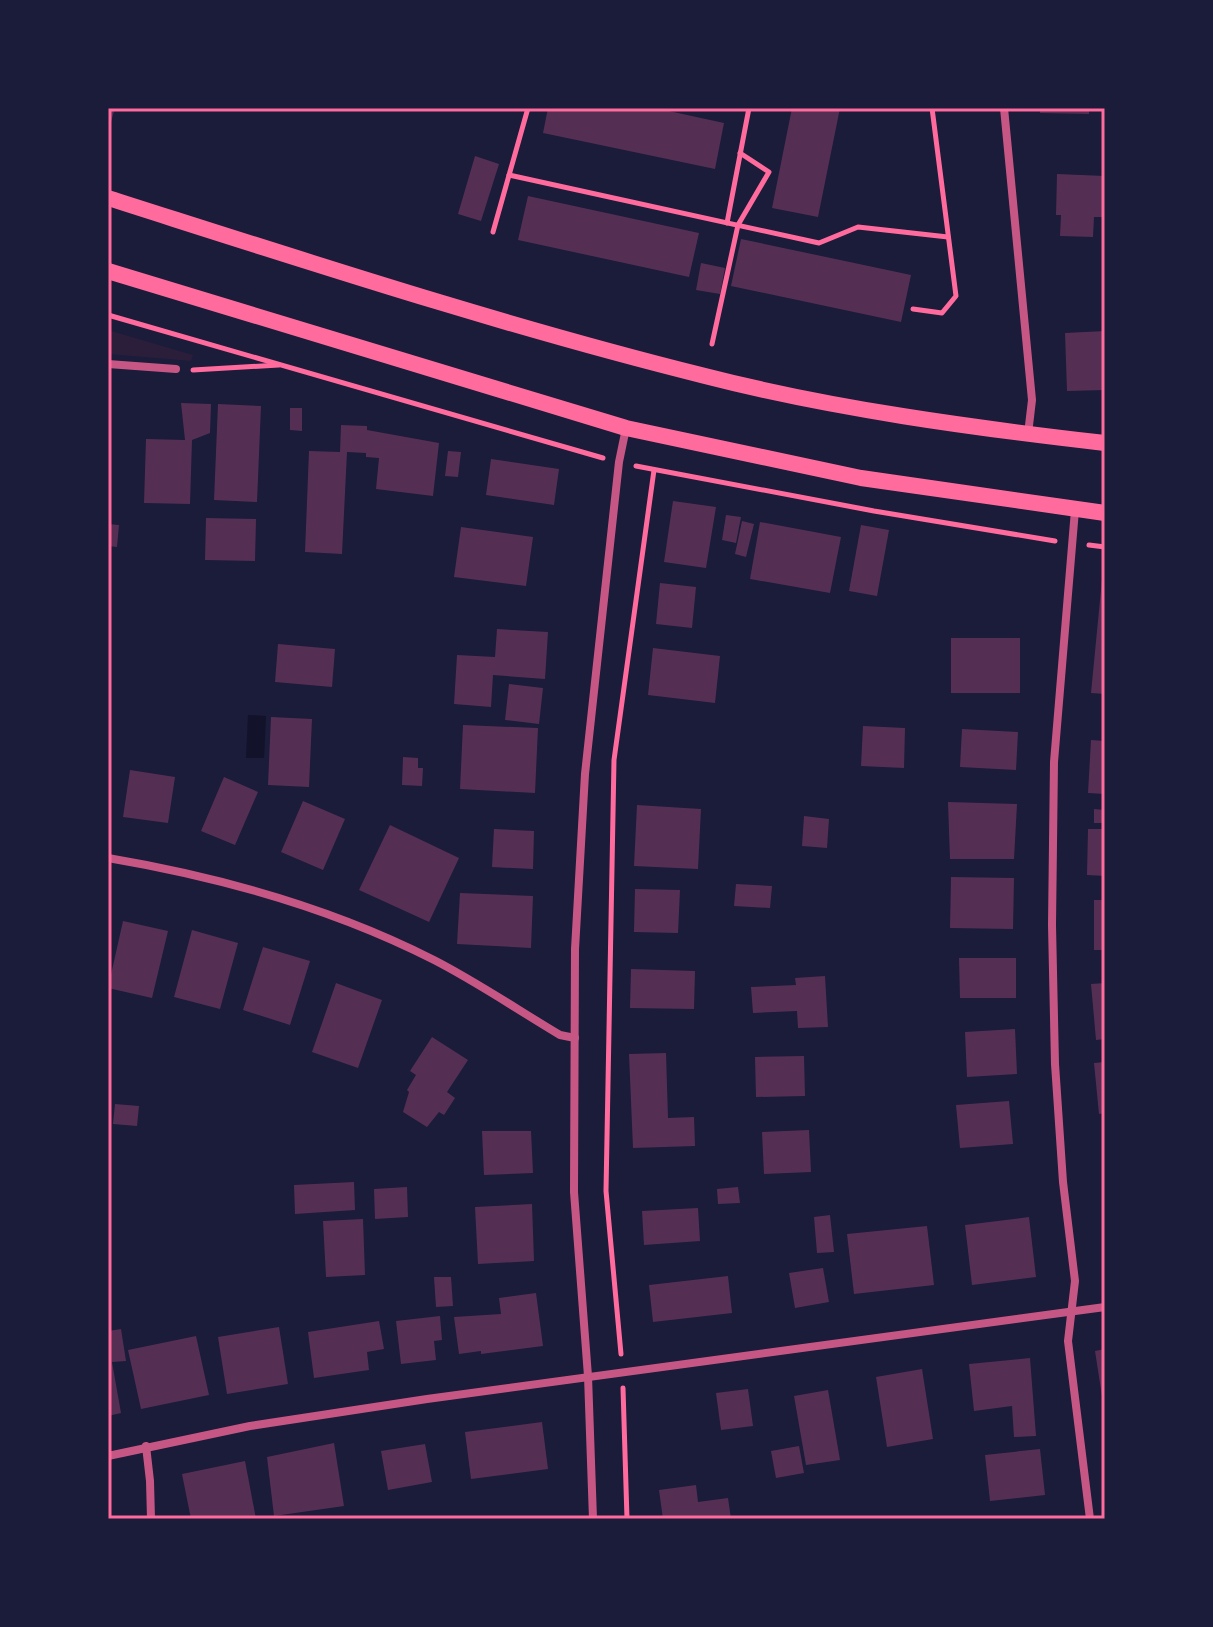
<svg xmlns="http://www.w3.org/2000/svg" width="1213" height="1627" font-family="'Titillium Web',sans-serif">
	<rect width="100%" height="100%" fill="#1b1b3a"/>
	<!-- green -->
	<polygon fill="#2a1e3b" points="108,330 193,355 191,361 108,354"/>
	<!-- water -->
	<polygon fill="#12122b" points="248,715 266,716 264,758 246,758"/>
	<!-- building -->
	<g fill="#542f53">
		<polygon points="108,108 115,108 111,122 108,121"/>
		<polygon points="548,108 655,108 724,123 715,169 543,133"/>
		<polygon points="792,108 840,108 818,217 772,208"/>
		<polygon points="1040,108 1089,108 1089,114 1040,113"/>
		<polygon points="475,156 499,164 481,221 458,214"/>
		<polygon points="1057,174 1105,176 1105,217 1094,217 1093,237 1060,236 1061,215 1056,215"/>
		<polygon points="528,196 699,233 689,277 518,240"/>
		<polygon points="741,239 911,275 901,322 731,286"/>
		<polygon points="701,263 725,268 720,294 696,290"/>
		<polygon points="1105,331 1105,390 1067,391 1065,333"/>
		<polygon points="181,403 211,404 210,433 192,440 190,504 144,503 146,439 185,440"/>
		<polygon points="218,404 261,406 257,502 214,500"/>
		<polygon points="290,408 302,408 302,431 290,430"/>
		<polygon points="341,425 367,426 367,430 439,443 433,496 376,489 379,458 366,457 366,453 347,452 342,554 305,552 309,451 340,452"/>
		<polygon points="448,451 461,452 458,477 445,476"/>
		<polygon points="491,459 559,469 554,505 486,495"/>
		<polygon points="673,501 716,507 706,568 664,562"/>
		<polygon points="726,515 741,517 736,543 722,540"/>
		<polygon points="206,518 256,519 255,561 205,560"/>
		<polygon points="742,521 754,524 746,557 735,554"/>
		<polygon points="760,522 841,537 830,593 750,579"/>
		<polygon points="108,524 119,525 117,547 108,546"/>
		<polygon points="861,525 889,530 877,596 849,591"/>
		<polygon points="461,527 533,537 526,586 454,577"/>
		<polygon points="1103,569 1105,570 1105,694 1091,693"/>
		<polygon points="660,583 696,587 692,628 656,624"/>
		<polygon points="497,629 548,632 545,679 493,675 491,707 454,704 457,655 495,657"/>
		<rect x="951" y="638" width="69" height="55"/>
		<polygon points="278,644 335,649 332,687 275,682"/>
		<polygon points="653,648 720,656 715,703 648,695"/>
		<polygon points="509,684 543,688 539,724 505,720"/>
		<polygon points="271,717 312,719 309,787 268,785"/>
		<polygon points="463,725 538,728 535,793 460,789"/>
		<polygon points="863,726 905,728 904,768 861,766"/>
		<polygon points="962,729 1018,732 1016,770 960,767"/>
		<polygon points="1091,740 1105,741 1105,794 1088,793"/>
		<polygon points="403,757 418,758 418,768 423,768 422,786 402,785"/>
		<polygon points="130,770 175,777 168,823 123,817"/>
		<polygon points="224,777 258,792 235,845 201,831"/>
		<polygon points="303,801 345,819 323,870 281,852"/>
		<polygon points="948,802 1017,804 1014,859 950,859"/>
		<polygon points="637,805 701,809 698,869 634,866"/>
		<polygon points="1094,809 1105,810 1105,823 1094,823"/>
		<polygon points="804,816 829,819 827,848 802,846"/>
		<polygon points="390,825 459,858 429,922 359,890"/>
		<polygon points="494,829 534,831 533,869 492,867"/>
		<polygon points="1088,829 1105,829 1105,876 1087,875"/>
		<polygon points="951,877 1014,878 1013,929 950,928"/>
		<polygon points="736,884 772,886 770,908 734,906"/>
		<polygon points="635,889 680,890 678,933 634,932"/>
		<polygon points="460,893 533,896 531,948 457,944"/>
		<rect x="1094" y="900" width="11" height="50"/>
		<polygon points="123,921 168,931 152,998 108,988"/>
		<polygon points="192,930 238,943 220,1009 174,997"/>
		<polygon points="263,947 310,961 290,1025 243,1010"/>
		<polygon points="959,958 1016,958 1016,998 960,998"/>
		<polygon points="631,969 695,971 694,1009 630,1008"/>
		<polygon points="825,976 828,1027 798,1028 797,1011 753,1013 751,987 796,985 795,978"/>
		<polygon points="336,983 382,1000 358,1068 312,1052"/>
		<polygon points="1105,983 1105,1039 1096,1040 1091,984"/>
		<polygon points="1015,1029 1017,1074 967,1077 965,1032"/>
		<polygon points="432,1037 468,1060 447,1092 455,1098 444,1115 439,1112 427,1127 403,1112 409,1092 407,1090 416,1075 410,1071"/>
		<polygon points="666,1053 668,1118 694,1117 695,1146 633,1148 629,1054"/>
		<polygon points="804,1056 805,1096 756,1097 755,1057"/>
		<polygon points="1105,1062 1105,1113 1099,1114 1094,1063"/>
		<polygon points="1009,1101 1013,1144 960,1148 956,1105"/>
		<polygon points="115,1104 139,1106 137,1126 113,1124"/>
		<polygon points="809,1130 811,1172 764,1174 762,1132"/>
		<polygon points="482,1131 531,1131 533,1173 484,1175"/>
		<polygon points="354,1182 355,1210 295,1214 294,1185"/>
		<polygon points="407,1187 408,1217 375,1219 374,1189"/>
		<polygon points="738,1187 740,1203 718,1204 717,1189"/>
		<polygon points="532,1204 534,1261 478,1264 475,1207"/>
		<polygon points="698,1208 700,1241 644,1245 642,1211"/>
		<polygon points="830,1215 834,1252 817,1253 814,1217"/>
		<polygon points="1029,1217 1036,1277 972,1285 965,1225"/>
		<polygon points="363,1219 365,1275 326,1277 323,1221"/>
		<polygon points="927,1226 934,1285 854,1294 847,1234"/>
		<polygon points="823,1268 829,1302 795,1308 789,1273"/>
		<polygon points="728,1276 732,1313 653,1322 649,1285"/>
		<polygon points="434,1277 451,1277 453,1306 436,1307"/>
		<polygon points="536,1293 543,1346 481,1354 481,1351 459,1354 454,1317 501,1314 499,1298"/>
		<polygon points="440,1316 442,1340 434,1341 436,1360 401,1364 396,1321"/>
		<polygon points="379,1321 384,1349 367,1352 369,1370 314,1378 308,1332"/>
		<polygon points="279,1327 288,1384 227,1394 218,1337"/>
		<polygon points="121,1329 126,1361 112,1362 121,1413 108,1416 108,1331"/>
		<polygon points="196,1336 209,1395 141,1409 128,1350"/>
		<polygon points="1105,1349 1105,1403 1103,1403 1095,1351"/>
		<polygon points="1030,1358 1036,1436 1014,1437 1012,1406 974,1411 969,1364"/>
		<polygon points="922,1369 933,1439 887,1447 876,1377"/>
		<polygon points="748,1389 753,1426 721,1430 716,1393"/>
		<polygon points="828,1390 840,1460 806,1465 794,1396"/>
		<polygon points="542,1422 548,1469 471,1479 465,1432"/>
		<polygon points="334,1443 344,1506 274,1516 267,1457"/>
		<polygon points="425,1444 432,1482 388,1490 381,1451"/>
		<polygon points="799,1446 804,1473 776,1478 771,1451"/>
		<polygon points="1040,1449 1045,1495 990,1501 985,1455"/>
		<polygon points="245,1461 256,1519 191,1519 182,1474"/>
		<polygon points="696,1485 698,1502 728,1498 731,1519 663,1519 659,1490"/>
	</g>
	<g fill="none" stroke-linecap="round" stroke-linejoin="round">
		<!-- path -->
		<g stroke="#ff6b9d" stroke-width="5">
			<polyline points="509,175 819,243 858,227 948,237"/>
			<polyline points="727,223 749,108"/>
			<polyline points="493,232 528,108"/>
			<polyline points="913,309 942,313 956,296 932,108"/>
			<polyline points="108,315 603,458"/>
			<polyline points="712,344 738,225 769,172 740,153"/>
			<polyline points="193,370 279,365"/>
			<polyline points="636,466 874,511 1055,541"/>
			<polyline points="1089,545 1105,547"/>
			<polyline points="621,1354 606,1191 614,760 654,470"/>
			<polyline points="623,1388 627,1519"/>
		</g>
		<!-- minor -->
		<g stroke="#c65784" stroke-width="8">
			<polyline points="1004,108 1032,400 1028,434"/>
			<polyline points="108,364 176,369"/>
			<polyline points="1075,510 1054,762 1052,925 1055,1064 1063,1182 1075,1281 1068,1341 1090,1519"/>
			<path d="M108 858C220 877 332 908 434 960 477 982 518 1010 560 1035L575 1038"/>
			<polyline points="146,1446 150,1481 151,1519"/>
			<polyline points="108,1456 250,1426 427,1399 1105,1307"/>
			<polyline points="593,1519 588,1376 574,1192 575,949 585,774 619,462 626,428"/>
		</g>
		<!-- secondary -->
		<g stroke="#ff6b9d" stroke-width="16">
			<path d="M108 198C306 261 504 326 705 376 833 409 974 428 1105 443"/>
			<polyline points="108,271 626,428 861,478 1105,513"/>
		</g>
	</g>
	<!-- border -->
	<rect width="1213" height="1627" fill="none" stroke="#1b1b3a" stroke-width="220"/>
	<rect x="110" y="110" width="993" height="1407" fill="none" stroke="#ff6b9d" stroke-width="3"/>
</svg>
